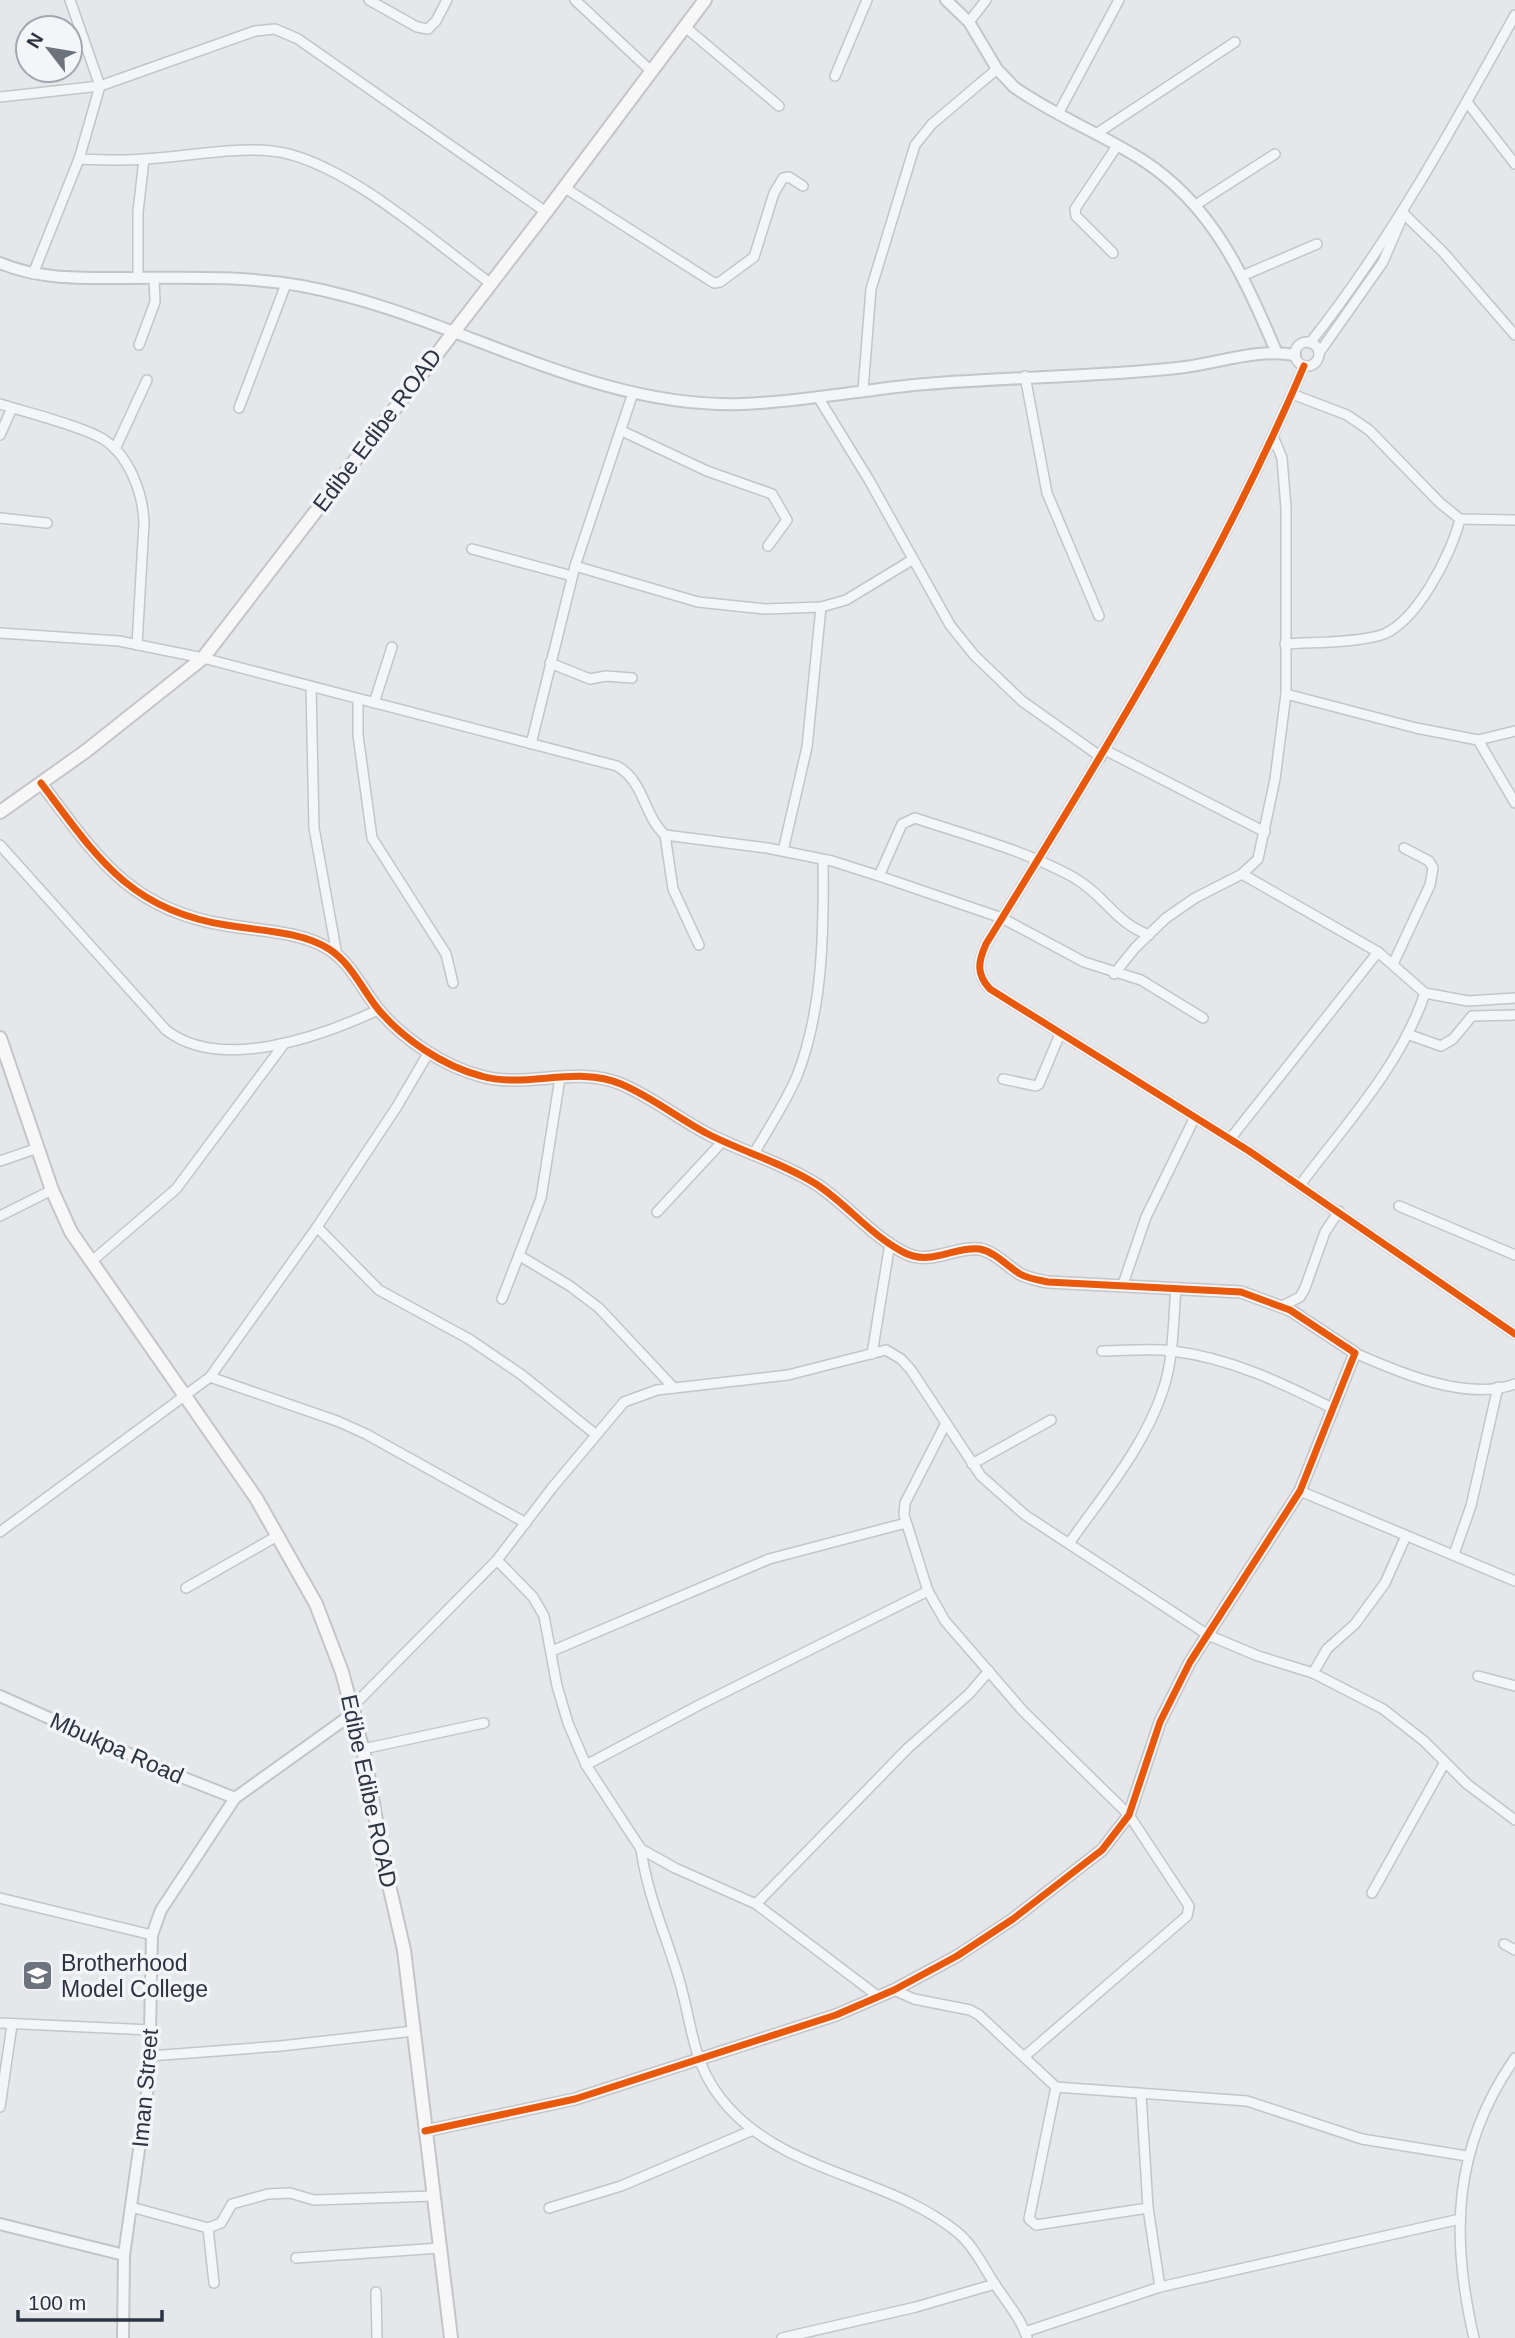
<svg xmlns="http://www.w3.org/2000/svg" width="1515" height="2338" font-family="Arial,sans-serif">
	<rect width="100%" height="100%" fill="#e5e7ea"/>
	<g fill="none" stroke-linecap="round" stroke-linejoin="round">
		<defs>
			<g id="minor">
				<polyline points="369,0 417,27 428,29 436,21 447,0"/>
				<polyline points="575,0 651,71"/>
				<polyline points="969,22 986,0"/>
				<polyline points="684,26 779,106"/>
				<polyline points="835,76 867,0"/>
				<polyline points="0,97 100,86 255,31 275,29 298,39 546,212"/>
				<polyline points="1467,102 1515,164"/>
				<polyline points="1058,114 1119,0"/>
				<polyline points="1096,134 1235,42"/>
				<path d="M79 159C101 160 122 161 144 159 186 157 230 147 272 151 341 158 434 242 490 283"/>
				<polyline points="565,188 714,283 720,282 754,257 774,193 783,178 789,177 803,186"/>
				<polyline points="1197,204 1275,154"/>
				<polyline points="1404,214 1443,252 1515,335"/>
				<polyline points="1113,253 1076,216 1075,209 1117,146"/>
				<polyline points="33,274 79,159 100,86 70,0"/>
				<polyline points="1242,276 1317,244"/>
				<polyline points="138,278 138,212 144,159"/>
				<circle cx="1307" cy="354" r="12"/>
				<path d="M1310 343C1390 242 1453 127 1515 15"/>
				<polyline points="139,345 155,302 154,278"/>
				<polyline points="1319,353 1383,262 1404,213"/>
				<path d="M1304 366C1218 568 1101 758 986 944 978 962 976 974 990 989L1249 1151 1515 1334"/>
				<polyline points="1025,376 1047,493 1099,616"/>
				<polyline points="863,390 871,289 915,145 932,124 997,69"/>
				<polyline points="1292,394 1347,415 1369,430 1440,503 1460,519 1515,520"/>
				<polyline points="818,397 869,480 950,625 974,655 1022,701 1101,757"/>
				<path d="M0 404C25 412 82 426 103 439 129 455 143 493 144 523L137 645"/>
				<polyline points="239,408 286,284"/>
				<polyline points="622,431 707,471 772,494 787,520 768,546"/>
				<polyline points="0,435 12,408"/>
				<polyline points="115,449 147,380"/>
				<polyline points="0,518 47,523"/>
				<polyline points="472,549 572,576"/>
				<polyline points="575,566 698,602 765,609 821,607 846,600 912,560"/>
				<path d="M0 633 119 641 203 658 617 766C645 782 643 815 665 835L767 848 832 861 879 876 1002 918 1084 962 1141 980 1203 1018"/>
				<path d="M1285 644C1315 642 1349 643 1378 636 1415 627 1452 553 1460 519"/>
				<polyline points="550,663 590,679 606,676 632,678"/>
				<polyline points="311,687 314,828 337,955"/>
				<polyline points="1286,694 1416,728 1478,740 1515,731"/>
				<polyline points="358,699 358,735 372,838 446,954 453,983"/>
				<polyline points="374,703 392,647"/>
				<polyline points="1478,740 1515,803"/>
				<polyline points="531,744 575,566 633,393"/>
				<polyline points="1105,750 1265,832"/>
				<polyline points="665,835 673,889 699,945"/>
				<path d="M0 845 166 1030C221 1073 322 1036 378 1010"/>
				<polyline points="783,851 807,747 821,607"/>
				<polyline points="1242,874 1378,952 1425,993 1468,1001 1515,998"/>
				<path d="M879 876 902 824 915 818C969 836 1024 850 1073 877 1106 896 1114 922 1149 935"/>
				<polyline points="1393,964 1430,885 1433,868 1429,861 1404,848"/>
				<polyline points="1114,974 1135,948 1166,918 1195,898 1242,874 1258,859 1275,779 1286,694 1286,508 1282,458 1273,436"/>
				<polyline points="1407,1034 1441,1046 1453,1039 1472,1016 1515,1015"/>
				<polyline points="1003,1079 1036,1086 1039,1084 1060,1034"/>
				<polyline points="1230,1139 1378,952"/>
				<path d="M753 1155C768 1129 785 1104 797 1076 823 1010 824 930 823 860"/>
				<polyline points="0,1161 38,1148"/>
				<path d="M1300 1185C1345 1125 1401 1065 1425 993"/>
				<polyline points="1399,1206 1515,1255"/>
				<polyline points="657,1212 723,1141"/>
				<polyline points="0,1216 52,1190"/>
				<polyline points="317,1227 379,1290 469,1339 522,1375 595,1434"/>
				<polyline points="520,1256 570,1286 599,1308 674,1388"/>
				<polyline points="92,1261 176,1189 284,1044"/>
				<polyline points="1122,1287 1146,1217 1195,1117"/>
				<polyline points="502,1299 541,1198 560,1078"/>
				<polyline points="1282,1306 1300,1297 1305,1288 1325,1232 1339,1211"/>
				<path d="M1102 1351C1125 1351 1149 1348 1172 1351 1231 1358 1282 1383 1334 1409"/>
				<path d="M1355 1353C1398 1372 1467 1402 1515 1384"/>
				<polyline points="872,1354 890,1243"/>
				<polyline points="210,1377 337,1421 366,1434 526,1523"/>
				<polyline points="946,1423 905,1503 904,1515 928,1591 945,1621 1023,1711 1129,1815 1189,1906 1187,1916 1025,2056"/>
				<polyline points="972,1464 1051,1420"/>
				<polyline points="1300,1491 1515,1581"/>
				<polyline points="0,1532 210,1377 317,1227 396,1108 429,1052"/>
				<path d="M1070 1542C1103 1495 1145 1446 1163 1390 1174 1358 1173 1321 1176 1288"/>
				<polyline points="1454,1554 1471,1506 1498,1387"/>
				<polyline points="497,1560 533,1597 544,1616 557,1686 568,1723 586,1765 641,1849 675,1868 756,1904 879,1997"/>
				<polyline points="186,1588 279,1535"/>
				<polyline points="552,1651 769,1559 906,1523"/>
				<polyline points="1313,1673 1327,1649 1355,1624 1385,1583 1406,1536"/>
				<polyline points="1478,1676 1515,1686"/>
				<polyline points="353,1706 497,1560 552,1488 624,1402 657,1390 788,1375 886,1350 901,1359 911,1370 981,1476 1025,1515 1208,1635 1258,1656 1313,1673 1383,1709 1424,1741 1467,1784 1515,1820"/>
				<polyline points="363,1749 484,1723"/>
				<polyline points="586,1765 703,1703 928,1591"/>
				<path d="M641 1849C647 1894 665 1933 678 1976 694 2028 690 2065 729 2108 789 2174 890 2177 957 2232 973 2245 983 2266 994 2283 1005 2300 1021 2318 1027 2338"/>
				<polyline points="1372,1893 1445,1762"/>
				<polyline points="0,1898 152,1935"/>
				<polyline points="756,1904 908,1748 969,1694 989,1671"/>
				<polyline points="1504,1944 1515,1950"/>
				<polyline points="894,1990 914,1999 970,2010 979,2015 1056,2087 1247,2101 1362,2139 1467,2156"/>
				<polyline points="0,2023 151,2030"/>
				<polyline points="150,2056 281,2046 414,2031"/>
				<polyline points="1056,2087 1029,2219 1036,2225 1148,2208"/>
				<polyline points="1141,2094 1148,2208 1160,2287"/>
				<polyline points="0,2107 12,2025"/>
				<polyline points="131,2207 208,2228 221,2223 232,2204 268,2194 290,2193 314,2200 433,2196"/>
				<polyline points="549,2208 621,2186 753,2130"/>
				<polyline points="208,2228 214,2283"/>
				<polyline points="296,2258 440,2248"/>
				<polyline points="376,2292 377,2338"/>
				<polyline points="1025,2332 1160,2287 1460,2219"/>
				<polyline points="782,2338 916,2307 995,2284"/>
				<path d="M1474 2338C1450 2235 1453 2147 1515 2058"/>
			</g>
			<g id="tertiary">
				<path d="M946 0 969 22 997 69 1014 87C1055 116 1102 134 1144 161 1214 207 1244 277 1276 351"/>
				<path d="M0 263C38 279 77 278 117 278 179 278 242 275 302 286 451 313 587 409 742 404 803 402 865 389 926 384 1010 377 1094 377 1177 368 1216 364 1256 348 1295 355"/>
				<path d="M41 783C96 856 129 910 226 925 260 931 300 931 329 949 351 963 362 989 378 1009 403 1039 443 1066 481 1076 526 1089 577 1065 621 1084 652 1097 679 1119 708 1134 743 1152 783 1163 816 1184 847 1204 871 1236 905 1253 931 1266 954 1246 980 1249 995 1252 1007 1266 1020 1274 1029 1279 1039 1280 1048 1282L1241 1292 1290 1310 1355 1353 1300 1491 1190 1662 1160 1722 1129 1815 1102 1850 1013 1919 957 1956 894 1990 836 2015 575 2099 425 2131"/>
				<polyline points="0,1696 174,1774 235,1798"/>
				<polyline points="0,2224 124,2255"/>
				<polyline points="123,2338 124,2255 149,2079 152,1935 161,1910 235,1798 355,1712"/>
			</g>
			<g id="secondary">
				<polyline points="0,812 86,751 203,658 546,212 705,0"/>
				<polyline points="0,1038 52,1190 71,1232 256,1498 316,1604 342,1672 366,1762 381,1850 404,1950 451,2338"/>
			</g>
		</defs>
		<!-- minor casing -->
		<use href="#minor" stroke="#c3c5c8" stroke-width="12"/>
		<!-- tertiary casing -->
		<use href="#tertiary" stroke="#c3c5c8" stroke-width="14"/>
		<!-- secondary casing -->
		<use href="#secondary" stroke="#c3c5c8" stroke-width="16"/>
		<!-- minor -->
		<use href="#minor" stroke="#f4f5f6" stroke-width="9"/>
		<!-- tertiary -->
		<use href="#tertiary" stroke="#f4f5f6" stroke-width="10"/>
		<!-- secondary -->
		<use href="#secondary" stroke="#f7f7f8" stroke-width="12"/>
		<defs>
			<g id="cycleway">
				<path d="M1304 366C1218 568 1101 758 986 944 978 962 976 974 990 989L1249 1151 1515 1334"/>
				<path d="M41 783C96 856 129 910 226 925 260 931 300 931 329 949 351 963 362 989 378 1009 403 1039 443 1066 481 1076 526 1089 577 1065 621 1084 652 1097 679 1119 708 1134 743 1152 783 1163 816 1184 847 1204 871 1236 905 1253 931 1266 954 1246 980 1249 995 1252 1007 1266 1020 1274 1029 1279 1039 1280 1048 1282L1241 1292 1290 1310 1355 1353 1300 1491 1190 1662 1160 1722 1129 1815 1102 1850 1013 1919 957 1956 894 1990 836 2015 575 2099 425 2131"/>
			</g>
		</defs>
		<!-- cycleway casing -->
		<use href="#cycleway" stroke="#f3f5f8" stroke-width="11"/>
		<!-- cycleway -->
		<use href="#cycleway" stroke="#e8590c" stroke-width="7"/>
	</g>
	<!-- icons -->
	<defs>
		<symbol id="school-square" viewBox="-11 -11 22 22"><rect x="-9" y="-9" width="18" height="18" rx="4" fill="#6d737d" stroke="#f3f5f8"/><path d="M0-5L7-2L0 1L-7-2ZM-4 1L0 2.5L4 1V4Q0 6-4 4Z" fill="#fff"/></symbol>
	</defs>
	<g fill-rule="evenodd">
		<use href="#school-square" x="20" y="1958" width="35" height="35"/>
	</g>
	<g text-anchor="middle" stroke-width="7" stroke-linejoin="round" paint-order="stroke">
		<!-- street labels -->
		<g font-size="23" fill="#2c3443" stroke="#f3f5f8">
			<text transform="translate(377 430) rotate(-53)" y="8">Edibe Edibe ROAD</text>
			<text transform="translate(117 1748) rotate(24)" y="8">Mbukpa Road</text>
			<text transform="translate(369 1791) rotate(78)" y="8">Edibe Edibe ROAD</text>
			<text transform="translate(145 2088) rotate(-85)" y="8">Iman Street</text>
		</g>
		<!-- poi labels -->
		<g font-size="23" fill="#2c3443" stroke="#f3f5f8" text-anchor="start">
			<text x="61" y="1971">Brotherhood<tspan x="61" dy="26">Model College</tspan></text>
		</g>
	</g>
	<!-- north arrow -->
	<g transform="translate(49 49) rotate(301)"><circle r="33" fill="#f3f5f8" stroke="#a3a8b0" stroke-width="2"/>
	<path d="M0-5L12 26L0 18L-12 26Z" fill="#6d737d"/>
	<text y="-10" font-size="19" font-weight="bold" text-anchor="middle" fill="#2c3443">N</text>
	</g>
	<!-- scale -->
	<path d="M18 2310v10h144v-10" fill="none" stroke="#2c3443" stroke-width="3.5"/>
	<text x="28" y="2310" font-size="21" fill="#2c3443" stroke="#f3f5f8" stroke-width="5" paint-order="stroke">100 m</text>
</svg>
